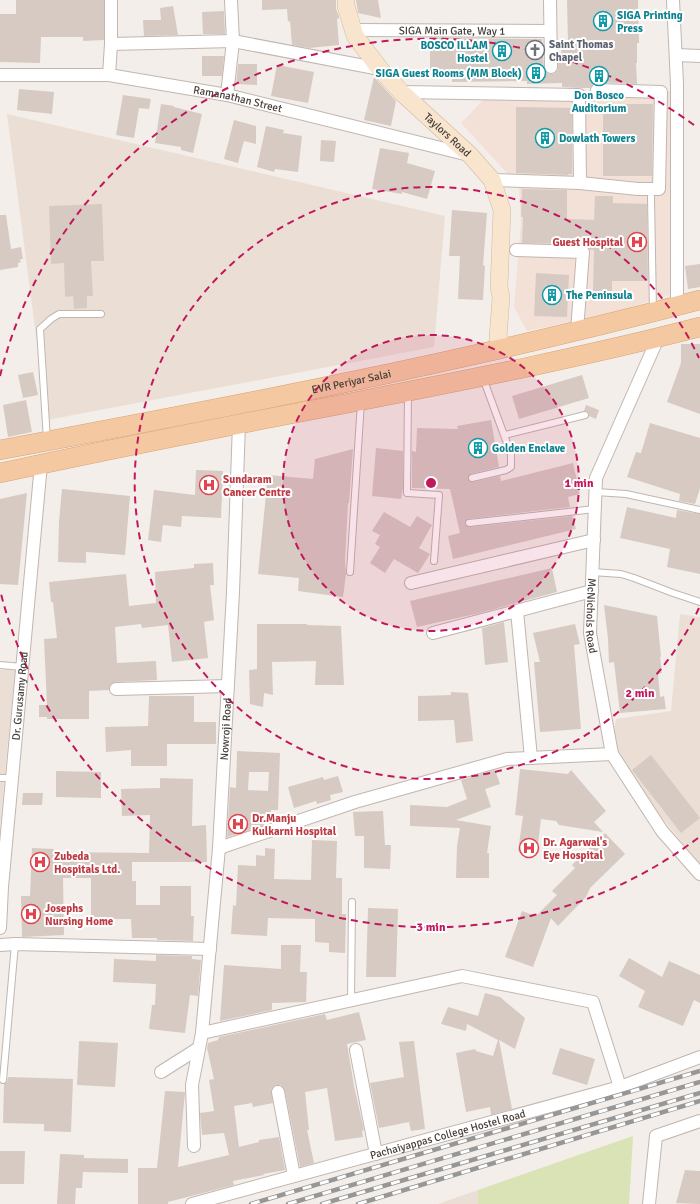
<svg xmlns="http://www.w3.org/2000/svg" width="700" height="1204" font-family="Signika,sans-serif">
	<rect width="100%" height="100%" fill="#f3eee9"/>
	<!-- commercial -->
	<polygon fill="#f3e0d7" points="670,91 672,187 673,294 612,313 527,331 514,307 521,223 519,186 461,123 488,95 542,96"/>
	<!-- education -->
	<g fill="#ebdfd5">
		<polygon points="7,114 445,216 434,347 47,420"/>
		<polygon points="680,614 700,617 700,864 638,789 612,746 616,719 671,711"/>
		<polygon points="0,670 15,670 0,827"/>
		<polygon points="478,1190 478,1204 438,1204"/>
	</g>
	<!-- green -->
	<polygon fill="#d9e3b6" points="633,1136 629,1204 478,1204 478,1190"/>
	<!-- building -->
	<g fill="#d7cac3" fill-rule="evenodd">
		<polygon points="16,0 104,0 104,40 83,41 83,37 41,37 40,63 0,62 0,14 16,14"/>
		<polygon points="262,0 336,0 336,9 339,16 339,18 337,19 339,45 309,48 292,45 290,21 288,22 287,9 262,10"/>
		<polygon points="356,0 378,0 381,18 358,13"/>
		<polygon points="567,0 638,0 639,43 637,43 637,63 636,63 637,84 597,82 593,84 590,88 581,88 562,87 562,83 527,84 527,81 452,82 452,77 430,75 430,38 542,39 544,70 548,74 554,74 558,70 558,63 562,63 561,43 568,43"/>
		<polygon points="173,6 178,35 144,36 143,20 161,20 160,8"/>
		<polygon points="224,11 225,34 203,34 202,12"/>
		<polygon points="202,56 224,56 222,76 202,76"/>
		<polygon points="238,64 257,64 257,85 236,84"/>
		<polygon points="277,65 314,72 308,103 271,96"/>
		<polygon points="374,77 396,101 391,126 364,120"/>
		<polygon points="19,89 54,92 52,114 17,110"/>
		<polygon points="123,95 151,99 149,109 139,108 134,138 116,135"/>
		<polygon points="161,104 174,106 174,107 202,114 193,153 181,150 181,147 155,143"/>
		<polygon points="603,104 653,104 652,176 603,176"/>
		<polygon points="516,107 572,108 572,174 568,174 568,175 516,173"/>
		<polygon points="234,120 256,126 256,144 244,141 238,163 224,159"/>
		<polygon points="266,126 284,130 283,133 302,136 298,172 275,169 274,172 257,167"/>
		<polygon points="321,140 336,141 334,162 320,161"/>
		<polygon points="380,148 409,153 407,163 435,171 427,199 402,192 402,194 372,189"/>
		<polygon points="522,189 567,190 567,219 594,220 595,196 613,196 613,203 647,204 648,281 612,281 612,293 593,293 594,250 590,250 587,246 583,244 522,243 523,217 521,217"/>
		<polygon points="102,204 104,261 91,261 93,296 87,296 87,308 74,309 73,296 65,297 64,263 51,264 49,206"/>
		<polygon points="452,210 487,213 483,265 485,266 483,300 458,299 460,256 449,256"/>
		<polygon points="0,215 6,215 11,249 21,247 23,259 20,259 21,262 18,263 18,267 0,270"/>
		<polygon points="700,264 700,287 688,289 685,266"/>
		<polygon points="536,273 569,275 567,317 534,316"/>
		<polygon points="681,344 700,344 700,414 667,402 681,363"/>
		<polygon points="33,372 38,395 23,398 18,375"/>
		<polygon points="582,375 589,398 519,419 512,396"/>
		<polygon points="26,400 32,432 8,437 3,405"/>
		<polygon points="586,405 599,410 596,419 589,416 588,412 584,411"/>
		<polygon points="491,420 499,467 471,474 468,477 469,481 473,482 500,476 501,481 573,463 580,494 568,497 570,507 468,519 465,522 466,526 470,527 572,516 576,529 453,559 448,536 460,533 450,489 412,488 412,451 416,452 417,428 458,429 457,426"/>
		<polygon points="650,423 700,438 700,488 695,504 679,501 680,494 627,477 636,452 641,453"/>
		<polygon points="376,448 403,451 403,488 401,499 372,496"/>
		<polygon points="353,449 349,503 348,503 345,561 346,574 343,597 298,591 299,578 258,574 268,475 313,479 315,459"/>
		<polygon points="196,470 223,471 221,518 182,516 181,527 163,525 161,542 148,540 154,490 195,495"/>
		<polygon points="62,489 130,496 125,555 86,552 86,563 58,562 59,522"/>
		<polygon points="27,493 18,585 0,584 0,499"/>
		<polygon points="627,507 676,518 677,510 700,514 700,574 667,567 670,549 620,538"/>
		<polygon points="384,512 410,527 417,516 432,525 419,548 430,554 418,573 394,559 385,573 370,563 380,547 375,544 380,535 372,531"/>
		<polygon points="213,563 214,585 210,585 214,620 204,622 208,658 172,662 168,625 142,628 141,624 115,627 117,663 156,661 157,680 115,682 110,685 109,690 89,691 89,719 47,719 47,717 39,717 39,705 47,705 44,639 57,638 53,602 51,602 49,582 126,574 129,606 156,603 155,572 194,568 194,564"/>
		<polygon points="552,568 557,592 480,613 417,627 410,601"/>
		<polygon points="604,605 657,616 661,657 660,657 662,673 658,674 660,697 664,696 666,709 620,713 614,662 609,663 608,639"/>
		<polygon points="504,622 508,662 485,665 482,628"/>
		<polygon points="257,624 307,624 307,625 341,626 344,685 315,685 316,661 272,662 273,695 264,693 263,707 250,704 249,670 257,669"/>
		<polygon points="575,624 580,644 574,645 581,729 540,732 534,662 540,662 533,633"/>
		<polygon points="451,692 468,693 473,741 456,743 454,720 418,721 418,696 451,695"/>
		<polygon points="149,696 194,696 194,722 216,722 216,744 167,744 167,766 131,766 131,750 106,752 105,727 148,726"/>
		<path d="M237 751 280 753 278 810H271V823L227 837 230 787 236 788ZM249 772H269L268 791 248 790Z"/>
		<polygon points="651,755 700,818 681,833 632,770"/>
		<polygon points="520,769 568,774 571,770 606,811 594,822 603,832 559,825 556,821 541,819 537,853 518,851 523,816 515,815"/>
		<polygon points="495,770 500,784 485,789 491,807 456,820 491,826 487,853 489,853 489,878 456,878 457,846 460,828 410,826 410,805 447,807 467,799 461,780"/>
		<polygon points="56,771 101,772 101,798 56,797"/>
		<polygon points="338,776 343,792 330,795 331,800 317,804 316,801 294,808 288,787 323,777 324,780"/>
		<polygon points="160,778 193,779 192,826 206,825 207,862 132,862 132,881 136,881 136,905 160,905 160,886 191,886 191,916 194,916 193,941 157,940 157,938 132,938 131,919 91,919 91,878 63,878 64,935 22,937 21,896 30,896 32,848 54,849 54,852 149,853 150,815 122,816 121,789 160,788"/>
		<polygon points="23,793 43,793 42,805 22,805"/>
		<polygon points="383,811 385,845 391,845 390,869 364,868 364,836 355,836 353,812"/>
		<polygon points="605,833 625,854 590,888 586,897 558,926 551,918 533,967 505,957 522,911 536,916 557,895 552,891 575,868 572,865"/>
		<polygon points="312,840 337,841 336,878 342,878 342,914 346,914 345,953 329,952 329,943 315,942 315,919 268,918 267,936 231,934 233,905 236,906 238,865 256,866 256,855 265,856 265,848 275,849 274,879 311,880"/>
		<polygon points="368,908 398,909 396,977 366,977"/>
		<polygon points="281,945 301,945 300,972 307,972 306,1002 272,1003 272,1010 220,1021 224,965 281,969"/>
		<polygon points="156,955 192,956 192,959 201,960 198,996 190,995 185,1033 149,1029 152,1005 155,1005 156,984 113,982 114,959 156,961"/>
		<polygon points="629,958 662,977 669,961 700,975 700,1003 694,1000 683,1026 638,1007 645,991 619,976"/>
		<polygon points="485,993 500,997 525,1018 515,1049 499,1040 512,1109 491,1115 490,1107 466,1112 456,1053 475,1049 476,1051 493,1056 498,1040 467,1024 466,1031 441,1024 448,1007 478,1016"/>
		<polygon points="359,1012 366,1040 347,1044 354,1086 364,1130 362,1131 363,1137 335,1141 327,1088 305,1092 309,1130 307,1130 314,1163 300,1167 285,1091 281,1085 276,1085 273,1087 271,1090 273,1103 253,1107 252,1103 234,1106 239,1147 259,1142 259,1140 279,1137 285,1170 263,1174 264,1175 233,1181 234,1185 168,1202 168,1204 138,1204 138,1168 157,1168 165,1091 185,1092 178,1167 229,1155 224,1133 202,1135 200,1113 214,1111 209,1080 214,1079 207,1048 208,1043 218,1040 219,1037 325,1014 327,1020"/>
		<polygon points="79,1041 118,1043 115,1087 77,1085"/>
		<polygon points="414,1041 425,1129 411,1131 409,1122 379,1128 370,1083 404,1077 399,1042"/>
		<polygon points="560,1048 595,1059 587,1085 552,1074"/>
		<polygon points="8,1077 73,1079 71,1132 44,1131 44,1124 3,1123 4,1084 7,1082"/>
		<polygon points="0,1151 25,1151 24,1184 0,1184"/>
		<polygon points="60,1154 84,1155 84,1158 128,1159 128,1173 83,1172 82,1188 76,1188 75,1204 57,1204"/>
		<polygon points="685,1170 700,1171 700,1204 676,1203"/>
	</g>
	<g fill="none" stroke-linecap="round" stroke-linejoin="round">
		<defs>
			<g id="lane">
				<polyline points="651,197 653,311"/>
				<polyline points="408,393 407,493 439,495 434,561"/>
				<polyline points="505,435 585,415"/>
				<polyline points="47,440 40,329 51,319 59,314 101,314"/>
				<polyline points="472,478 506,470 511,467 511,454 483,378"/>
				<polyline points="596,492 626,494 700,510"/>
				<polyline points="469,523 595,509"/>
				<polyline points="350,572 361,402"/>
				<polyline points="592,572 621,574 634,578 673,593 700,602"/>
				<polyline points="0,665 23,667"/>
				<polyline points="0,778 12,778"/>
				<polyline points="351,1001 352,902"/>
				<polyline points="3,1080 15,944"/>
			</g>
			<g id="street">
				<polyline points="550,0 551,67"/>
				<polyline points="673,0 677,84 677,306"/>
				<path id="s1" d="M353 30 550 31"/>
				<polyline points="111,44 233,41 380,69"/>
				<polyline points="676,55 700,56"/>
				<path id="s2" d="M0 75H109L227 95 469 155"/>
				<polyline points="109,75 111,44 111,0"/>
				<polyline points="401,92 579,95 580,183"/>
				<polyline points="227,95 233,41 231,0"/>
				<polyline points="492,180 580,183 638,189 659,189 661,92 597,90"/>
				<polyline points="516,250 583,252 577,331"/>
				<path id="s3" d="M658 338 596 478 590 633 612 754 662 831 700 874"/>
				<polyline points="411,583 594,540"/>
				<polyline points="517,611 531,758"/>
				<polyline points="433,633 592,591"/>
				<polyline points="116,689 228,686"/>
				<polyline points="219,848 355,802 507,759 612,754"/>
				<path id="s4" d="M0 928 2 887 41 464"/>
				<polyline points="0,945 15,944 210,949"/>
				<polyline points="202,1033 462,976 593,1002 620,1087"/>
				<polyline points="356,1050 376,1154"/>
				<polyline points="161,1072 199,1048"/>
				<polyline points="278,1092 294,1176"/>
				<path id="s5" d="M194 1146 192 1085 202 1033 219 848 233 592 239 424"/>
				<path id="s6" d="M192 1204 620 1087 700 1057"/>
				<polyline points="649,1204 656,1136 700,1121"/>
			</g>
			<g id="secondary">
				<path id="s7" d="M346 0V6L355 36 380 69 401 92 470 155 492 180 502 210 499 287 501 297 498 338 500 342 508 348"/>
			</g>
			<g id="primary">
				<path id="s8" d="M0 450C235 406 469 361 700 300"/>
				<path d="M0 473C116 448 232 425 349 403 466 380 584 357 700 327"/>
			</g>
		</defs>
		<!-- lane casing -->
		<use href="#lane" stroke="#c1b6b0" stroke-width="8"/>
		<!-- street casing -->
		<use href="#street" stroke="#c1b6b0" stroke-width="14"/>
		<!-- secondary casing -->
		<use href="#secondary" stroke="#d1b99f" stroke-width="18"/>
		<!-- primary casing -->
		<use href="#primary" stroke="#d8a272" stroke-width="20"/>
		<!-- lane -->
		<use href="#lane" stroke="#fff" stroke-width="6"/>
		<!-- street -->
		<use href="#street" stroke="#fff" stroke-width="12"/>
		<!-- secondary -->
		<use href="#secondary" stroke="#f9e4cd" stroke-width="17"/>
		<!-- primary -->
		<use href="#primary" stroke="#f4c9a1" stroke-width="19"/>
		<defs>
			<g id="rail">
				<polyline points="251,1204 700,1071"/>
				<polyline points="288,1204 700,1082"/>
				<polyline points="322,1204 700,1093"/>
				<polyline points="358,1204 700,1101"/>
			</g>
		</defs>
		<!-- rail casing -->
		<use href="#rail" stroke="#979797" stroke-width="4.5"/>
		<!-- rail -->
		<use href="#rail" stroke="#fff" stroke-width="3" stroke-dasharray="9" stroke-linecap="butt"/>
	</g>
	<!-- distance rings -->
	<circle cx="431" cy="483" r="148" fill="#c2185b" fill-opacity=".12"/>
	<g fill="none" stroke="#c2185b" stroke-width="2" stroke-dasharray="7 5">
		<circle cx="431" cy="483" r="148"/>
		<path d="M699 608A296 296 0 1 1 699 358"/>
		<path d="M698 838A444 444 0 0 1 0 590M0 376A444 444 0 0 1 698 128"/>
	</g>
	<!-- icons -->
	<defs>
		<symbol id="building-ring" viewBox="-11 -11 22 22"><circle r="9.5" fill="#fff" stroke="#0f9aa8" stroke-width="1.5"/><path d="M-4-6H4V6H1V3H-1V6H-4ZM-2.5-4.3h1.7v1.8h-1.7ZM.8-4.3h1.7v1.8H.8ZM-2.5-1h1.7V.8h-1.7ZM.8-1h1.7V.8H.8Z" fill="#0f9aa8"/></symbol>
		<symbol id="church-ring" viewBox="-11 -11 22 22"><circle r="9.5" fill="#fff" stroke="#6b7280" stroke-width="1.5"/><path d="M-1.2-6h2.4v3.5h3.3v2.4h-3.3V6h-2.4V-.1h-3.3v-2.4h3.3Z" fill="#6b7280"/></symbol>
		<symbol id="hospital-ring" viewBox="-11 -11 22 22"><circle r="9.5" fill="#fff" stroke="#e0444e" stroke-width="1.5"/><path d="M-5-5h3v3.5h4V-5h3V5h-3V1.5h-4V5h-3Z" fill="#e0444e"/></symbol>
	</defs>
	<g fill-rule="evenodd">
		<use href="#building-ring" x="592" y="10" width="22" height="22"/>
		<use href="#church-ring" x="524" y="39" width="22" height="22"/>
		<use href="#building-ring" x="491" y="40" width="22" height="22"/>
		<use href="#building-ring" x="525" y="62" width="22" height="22"/>
		<use href="#building-ring" x="588" y="65" width="22" height="22"/>
		<use href="#building-ring" x="534" y="127" width="22" height="22"/>
		<use href="#hospital-ring" x="626" y="231" width="22" height="22"/>
		<use href="#building-ring" x="541" y="284" width="22" height="22"/>
		<use href="#building-ring" x="467" y="437" width="22" height="22"/>
		<use href="#hospital-ring" x="198" y="474" width="22" height="22"/>
		<use href="#hospital-ring" x="227" y="813" width="22" height="22"/>
		<use href="#hospital-ring" x="518" y="837" width="22" height="22"/>
		<use href="#hospital-ring" x="29" y="851" width="22" height="22"/>
		<use href="#hospital-ring" x="20" y="903" width="22" height="22"/>
	</g>
	<g text-anchor="middle" stroke-width="4" stroke-linejoin="round" paint-order="stroke">
		<!-- culture labels -->
		<g font-size="11" font-weight="bold" fill="#0d838f" stroke="#fff" text-anchor="start">
			<text x="617" y="19">SIGA Printing<tspan x="617" dy="13">Press</tspan></text>
			<text x="488" y="49" text-anchor="end">BOSCO ILLAM<tspan x="488" dy="13">Hostel</tspan></text>
			<text x="522" y="77" text-anchor="end">SIGA Guest Rooms (MM Block)</text>
			<text x="599" y="99" text-anchor="middle">Don Bosco<tspan x="599" dy="13">Auditorium</tspan></text>
			<text x="559" y="142">Dowlath Towers</text>
			<text x="566" y="299">The Peninsula</text>
			<text x="492" y="452">Golden Enclave</text>
		</g>
		<!-- street labels -->
		<g font-size="11" fill="#463d38" stroke="#fff">
			<text dy="4" stroke="none"><textPath href="#s1" startOffset="99">SIGA Main Gate, Way 1</textPath></text>
			<text dy="4" stroke="none"><textPath href="#s2" startOffset="240">Ramanathan Street</textPath></text>
			<text dy="4" stroke="none"><textPath href="#s7" startOffset="173">Taylors Road</textPath></text>
			<text dy="4" stroke="none"><textPath href="#s8" startOffset="358">EVR Periyar Salai</textPath></text>
			<text dy="4" stroke="none"><textPath href="#s3" startOffset="291">McNichols Road</textPath></text>
			<text dy="4" stroke="none"><textPath href="#s4" startOffset="233">Dr. Gurusamy Road</textPath></text>
			<text dy="4" stroke="none"><textPath href="#s5" startOffset="419">Nowroji Road</textPath></text>
			<text dy="4" stroke="none"><textPath href="#s6" startOffset="265">Pachaiyappas College Hostel Road</textPath></text>
		</g>
		<!-- worship labels -->
		<g font-size="11" font-weight="bold" fill="#5b616d" stroke="#fff" text-anchor="start">
			<text x="549" y="48">Saint Thomas<tspan x="549" dy="13">Chapel</tspan></text>
		</g>
		<!-- health labels -->
		<g font-size="11" font-weight="bold" fill="#be3a42" stroke="#fff" text-anchor="start">
			<text x="623" y="246" text-anchor="end">Guest Hospital</text>
			<text x="223" y="483">Sundaram<tspan x="223" dy="13">Cancer Centre</tspan></text>
			<text x="252" y="822">Dr.Manju<tspan x="252" dy="13">Kulkarni Hospital</tspan></text>
			<text x="543" y="846">Dr. Agarwal's<tspan x="543" dy="13">Eye Hospital</tspan></text>
			<text x="54" y="860">Zubeda<tspan x="54" dy="13">Hospitals Ltd.</tspan></text>
			<text x="45" y="912">Josephs<tspan x="45" dy="13">Nursing Home</tspan></text>
		</g>
	</g>
	<circle cx="431" cy="483" r="6" fill="#c2185b" stroke="#fff" stroke-width="2"/>
	<g font-size="12" text-anchor="middle" font-weight="bold" fill="#c2185b" stroke="#fff" stroke-width="4" stroke-linejoin="round" paint-order="stroke">
		<text x="579" y="487">1 min</text>
		<text x="640" y="697">2 min</text>
		<text x="431" y="931">3 min</text>
	</g>
</svg>
